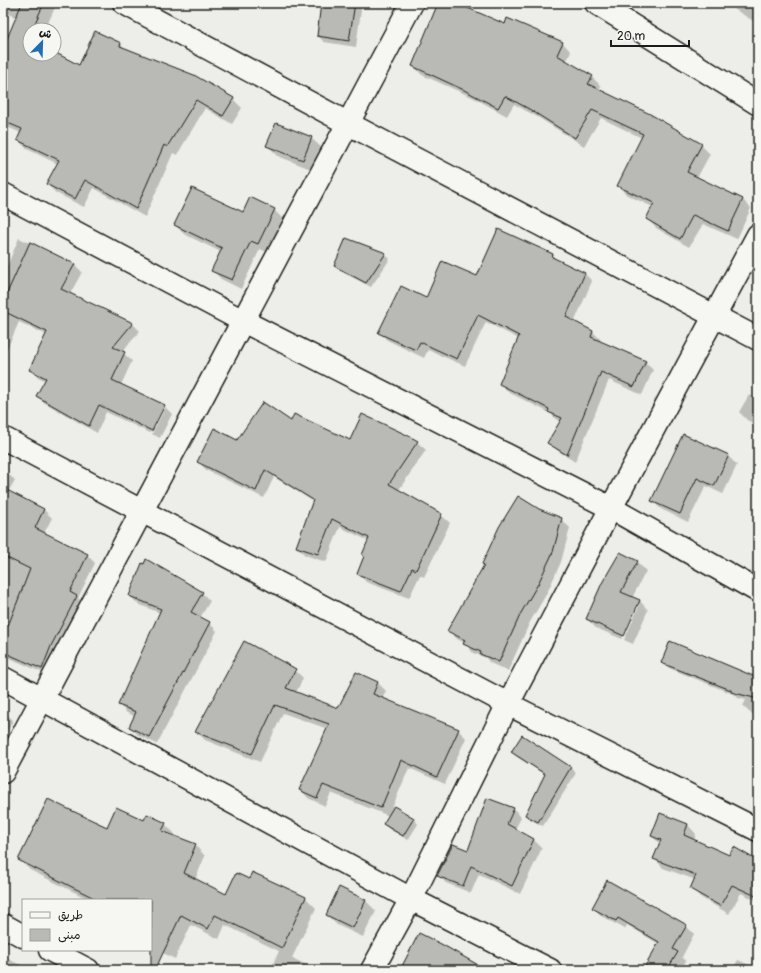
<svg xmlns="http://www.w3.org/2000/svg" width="761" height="973" font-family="Pangolin,'Playpen Sans Arabic',sans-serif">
	<rect width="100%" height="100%" fill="#edede9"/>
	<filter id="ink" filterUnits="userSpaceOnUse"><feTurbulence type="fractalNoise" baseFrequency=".025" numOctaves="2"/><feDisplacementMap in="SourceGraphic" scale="8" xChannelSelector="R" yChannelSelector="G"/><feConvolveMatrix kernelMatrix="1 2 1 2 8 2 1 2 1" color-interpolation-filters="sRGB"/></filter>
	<g filter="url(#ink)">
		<!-- shadow -->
		<g fill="#0003">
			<polygon points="3,3 57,3 45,30 30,30 30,54 54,53 79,67 96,32 121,44 125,49 233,99 242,108 232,124 205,108 177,155 173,153 145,217 94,188 84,207 56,193 47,184 58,164 27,149 18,140 21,133 3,125 3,51 17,18 3,11"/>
			<polygon points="209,3 216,3 215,6"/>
			<polygon points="322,3 362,3 356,47 324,42 318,36"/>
			<polygon points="439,3 464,3 472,11 505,25 508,20 563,43 571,52 566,62 592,77 601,86 599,90 701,145 710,154 697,178 742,199 751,208 737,239 703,224 689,247 656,228 647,219 653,207 627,195 618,186 642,138 601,118 584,146 539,118 514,104 507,116 474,98 422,75 413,66"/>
			<polygon points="727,3 758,3 758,24 731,7"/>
			<polygon points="311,138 322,148 313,170 278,156 268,146"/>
			<polygon points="274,210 283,219 267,252 260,249 241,289 221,279 212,270 221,252 184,234 175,225 243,213"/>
			<polygon points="19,238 74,264 82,272 70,294 132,323 140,331 122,352 132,361 121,385 164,406 172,414 160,438 152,434 165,408 162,408 150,433 106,412 97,433 45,403 37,395 46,381 38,377 31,370 47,335 19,322 3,358 3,264 7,266"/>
			<polygon points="385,254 390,259 371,287 340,271 335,266"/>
			<polygon points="552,255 558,261 584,273 592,281 574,323 593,332 601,340 600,342 645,362 653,370 642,395 609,380 575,462 557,450 549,442 561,422 557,420 550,413 508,392 500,383 519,339 486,322 465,366 428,350 424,358 387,340 379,332 427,299 477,277"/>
			<polygon points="749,395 758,399 758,426 747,420 739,412"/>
			<polygon points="291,423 351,441 407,435 417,442 426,450 398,491 441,515 450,523 424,577 420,575 409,598 366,582 358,573 369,541 340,527 326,562 305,555 297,547 314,502 274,477 264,498 206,470 198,461 238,441"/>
			<polygon points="728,456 737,465 723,494 706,486 688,522 661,509 652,501"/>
			<polygon points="3,470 15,480 8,492 44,510 52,518 44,533 87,555 95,563 78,598 84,604 50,676 3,655"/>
			<polygon points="561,519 570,528 561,562 547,593 530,622 508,671 490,663 486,658 473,653 465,643 457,639 449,630"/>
			<polygon points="637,562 646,571 632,598 640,601 648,610 633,644 624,640 640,604 638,604 622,639 596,628 587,619"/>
			<polygon points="144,565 202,593 210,601 200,618 209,623 217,631 157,744 138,735 130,727 135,716 127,713 119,705 160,613 138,604 130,596"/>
			<polygon points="662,662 758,679 758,677 758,718 749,712 743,706 746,700 738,698 733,694 669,668"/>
			<polygon points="295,670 303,678 296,693 339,709 356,673 378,683 386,691 382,699 458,730 466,738 445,784 409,768 390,813 395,808 414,819 418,824 408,840 389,829 384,824 389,816 331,793 325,806 308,798 300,789 328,729 283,713 260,762 205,740 197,732"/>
			<polygon points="3,711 13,720 3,742"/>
			<polygon points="523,736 571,768 576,773 543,826 531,820 526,815 545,775 517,757 512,752"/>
			<polygon points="514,809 521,817 515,830 534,840 542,848 520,894 479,874 471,893 446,883 438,875 469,851"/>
			<polygon points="661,815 688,825 696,834 694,840 730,856 758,863 758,901 741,893 729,914 700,897 692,888 696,880 663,868 655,859 660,844 652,836"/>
			<polygon points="145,821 165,824 175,834 174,837 195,845 205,856 195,880 226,896 249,880 306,898 316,908 292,958 311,967 315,970 270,970 279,951 225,925 219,939 191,925 175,959 151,947 151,900 90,900 30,870 19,860 108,829"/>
			<polygon points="340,888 366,901 376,911 363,937 337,925 327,915"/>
			<polygon points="593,907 686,926 694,934 682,957 686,961 680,970 644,970 659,944 627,925 625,929 601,916"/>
			<polygon points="3,957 21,965 26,970 3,970"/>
			<polygon points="738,960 758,969 758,970 732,970"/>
		</g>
		<!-- building -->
		<g fill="#b9b9b6" stroke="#1c1c1c">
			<polygon points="22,3 44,3 32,30 30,30 28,38 30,39 30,54 54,54 54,52 79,65 95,31 121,43 120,46 194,75 234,98 223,116 196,100 167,147 164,145 136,209 85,180 75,199 46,184 59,160 17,140 22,129 3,121 3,48"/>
			<polygon points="321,3 355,3 349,41 317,36"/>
			<polygon points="438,3 456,3 505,24 507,18 563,42 557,55 593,76 588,84 650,114 702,144 687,172 743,199 728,231 693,215 680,239 646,219 654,203 617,186 643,134 592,110 575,138 529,109 505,96 498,108 464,90 412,66"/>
			<polygon points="276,123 312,137 303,160 266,146"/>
			<polygon points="192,188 243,212 250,197 275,209 258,244 251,241 232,280 211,271 222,248 174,225"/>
			<polygon points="498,229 553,254 552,257 585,273 566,317 593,331 591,337 646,361 634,387 601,372 567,455 547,443 562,418 548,412 549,409 499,384 519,336 478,315 457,359 420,342 416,350 378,333 401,286 426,298 442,261 477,276"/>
			<polygon points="346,238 386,253 366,283 334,266"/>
			<polygon points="30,242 75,264 61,289 133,323 113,347 125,352 112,380 165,405 152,431 99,405 89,426 36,396 46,378 29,370 47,332 3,311 3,302"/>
			<polygon points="263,402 291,421 294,414 350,440 362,414 407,435 418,441 389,484 442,514 416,570 412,568 401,591 357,574 364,556 362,555 369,538 332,519 318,554 296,547 313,500 265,470 256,491 197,462 214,428 237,440"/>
			<polygon points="683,434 729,455 714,486 697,478 680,514 651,501"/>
			<polygon points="3,488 44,509 35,528 88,554 70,592 77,596 51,646 42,669 3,652 3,624 8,626 30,569 3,556"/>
			<polygon points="518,496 539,509 562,518 553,552 538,584 521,613 499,662 480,654 481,652 463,644 465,640 447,631 484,565 482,564 499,527"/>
			<polygon points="620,552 638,561 621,592 640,600 624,636 586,619 602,583"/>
			<polygon points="146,559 203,592 191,612 210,622 149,737 129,727 136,712 118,705 161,609 129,596 142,563 144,564"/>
			<polygon points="244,641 296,669 286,688 338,708 356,672 378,682 373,694 459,729 437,777 401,760 381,808 323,785 317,798 299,790 329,724 275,705 252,754 195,732"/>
			<polygon points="670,641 758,678 758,699 731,692 731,690 661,663"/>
			<polygon points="522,735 571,767 538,822 525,815 545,774 511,752"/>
			<polygon points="487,798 514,808 507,824 534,839 512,886 471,866 463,886 437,876 453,844 468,850"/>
			<polygon points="48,799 66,808 107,827 116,807 144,820 147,814 166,823 162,831 196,844 184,873 226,894 236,873 249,879 252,872 306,897 282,948 215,915 208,929 181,915 155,970 151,970 151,900 98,900 18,860"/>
			<polygon points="394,806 414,818 403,836 383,824"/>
			<polygon points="660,813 688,824 684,835 729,855 734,847 758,861 758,897 732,885 720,906 690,889 696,875 653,859 661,840 651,836"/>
			<polygon points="607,880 687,925 673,949 678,952 667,970 643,970 659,942 618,918 616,921 592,908"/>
			<polygon points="339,887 366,900 353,928 326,915"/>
			<polygon points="419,933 443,945 487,970 400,970"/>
		</g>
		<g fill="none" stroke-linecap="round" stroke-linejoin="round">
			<defs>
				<g id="minor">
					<polyline points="124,3 349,124 758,339"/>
					<polyline points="596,3 758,104"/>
					<polyline points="3,194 243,321 611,508 758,591"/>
					<polyline points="3,438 508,704 758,830"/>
					<polyline points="3,678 411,899 550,970"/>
					<polyline points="3,772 412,3"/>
					<polyline points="3,925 23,936"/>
					<polyline points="50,950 88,970"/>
					<polyline points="372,970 411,899 508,704 611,508 758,235"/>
				</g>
			</defs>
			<!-- minor casing -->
			<use href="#minor" stroke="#1c1c1c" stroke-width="25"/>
			<!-- minor -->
			<use href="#minor" stroke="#f6f6f2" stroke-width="22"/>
		</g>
	</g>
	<!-- margin -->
	<rect width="761" height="973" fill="none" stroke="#f6f6f2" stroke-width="16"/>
	<rect x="8" y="8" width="745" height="957" fill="none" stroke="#1c1c1c" stroke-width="1.5" filter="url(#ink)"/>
	<!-- legend -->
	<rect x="22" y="899" width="130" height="52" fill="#f6f6f2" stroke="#9f9f9c"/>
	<rect x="30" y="912" width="20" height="6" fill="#f6f6f2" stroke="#9f9f9c"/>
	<text x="58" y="919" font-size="12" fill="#1c1c1c">طريق</text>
	<rect x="30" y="929" width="20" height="12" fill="#b9b9b6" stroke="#9f9f9c"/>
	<text x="58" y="939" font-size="12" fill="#1c1c1c">مبنى</text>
	<!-- north arrow -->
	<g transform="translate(42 42) rotate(23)"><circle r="19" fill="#f6f6f2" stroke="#9f9f9c"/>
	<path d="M0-3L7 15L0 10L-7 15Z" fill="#1f6fb2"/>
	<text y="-6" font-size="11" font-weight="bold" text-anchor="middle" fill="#1c1c1c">ش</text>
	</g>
	<!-- scale -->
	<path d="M611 40v6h78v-6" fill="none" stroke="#1c1c1c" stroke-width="2"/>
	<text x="617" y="40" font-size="12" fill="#1c1c1c" stroke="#f6f6f2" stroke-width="3" paint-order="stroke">20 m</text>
</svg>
